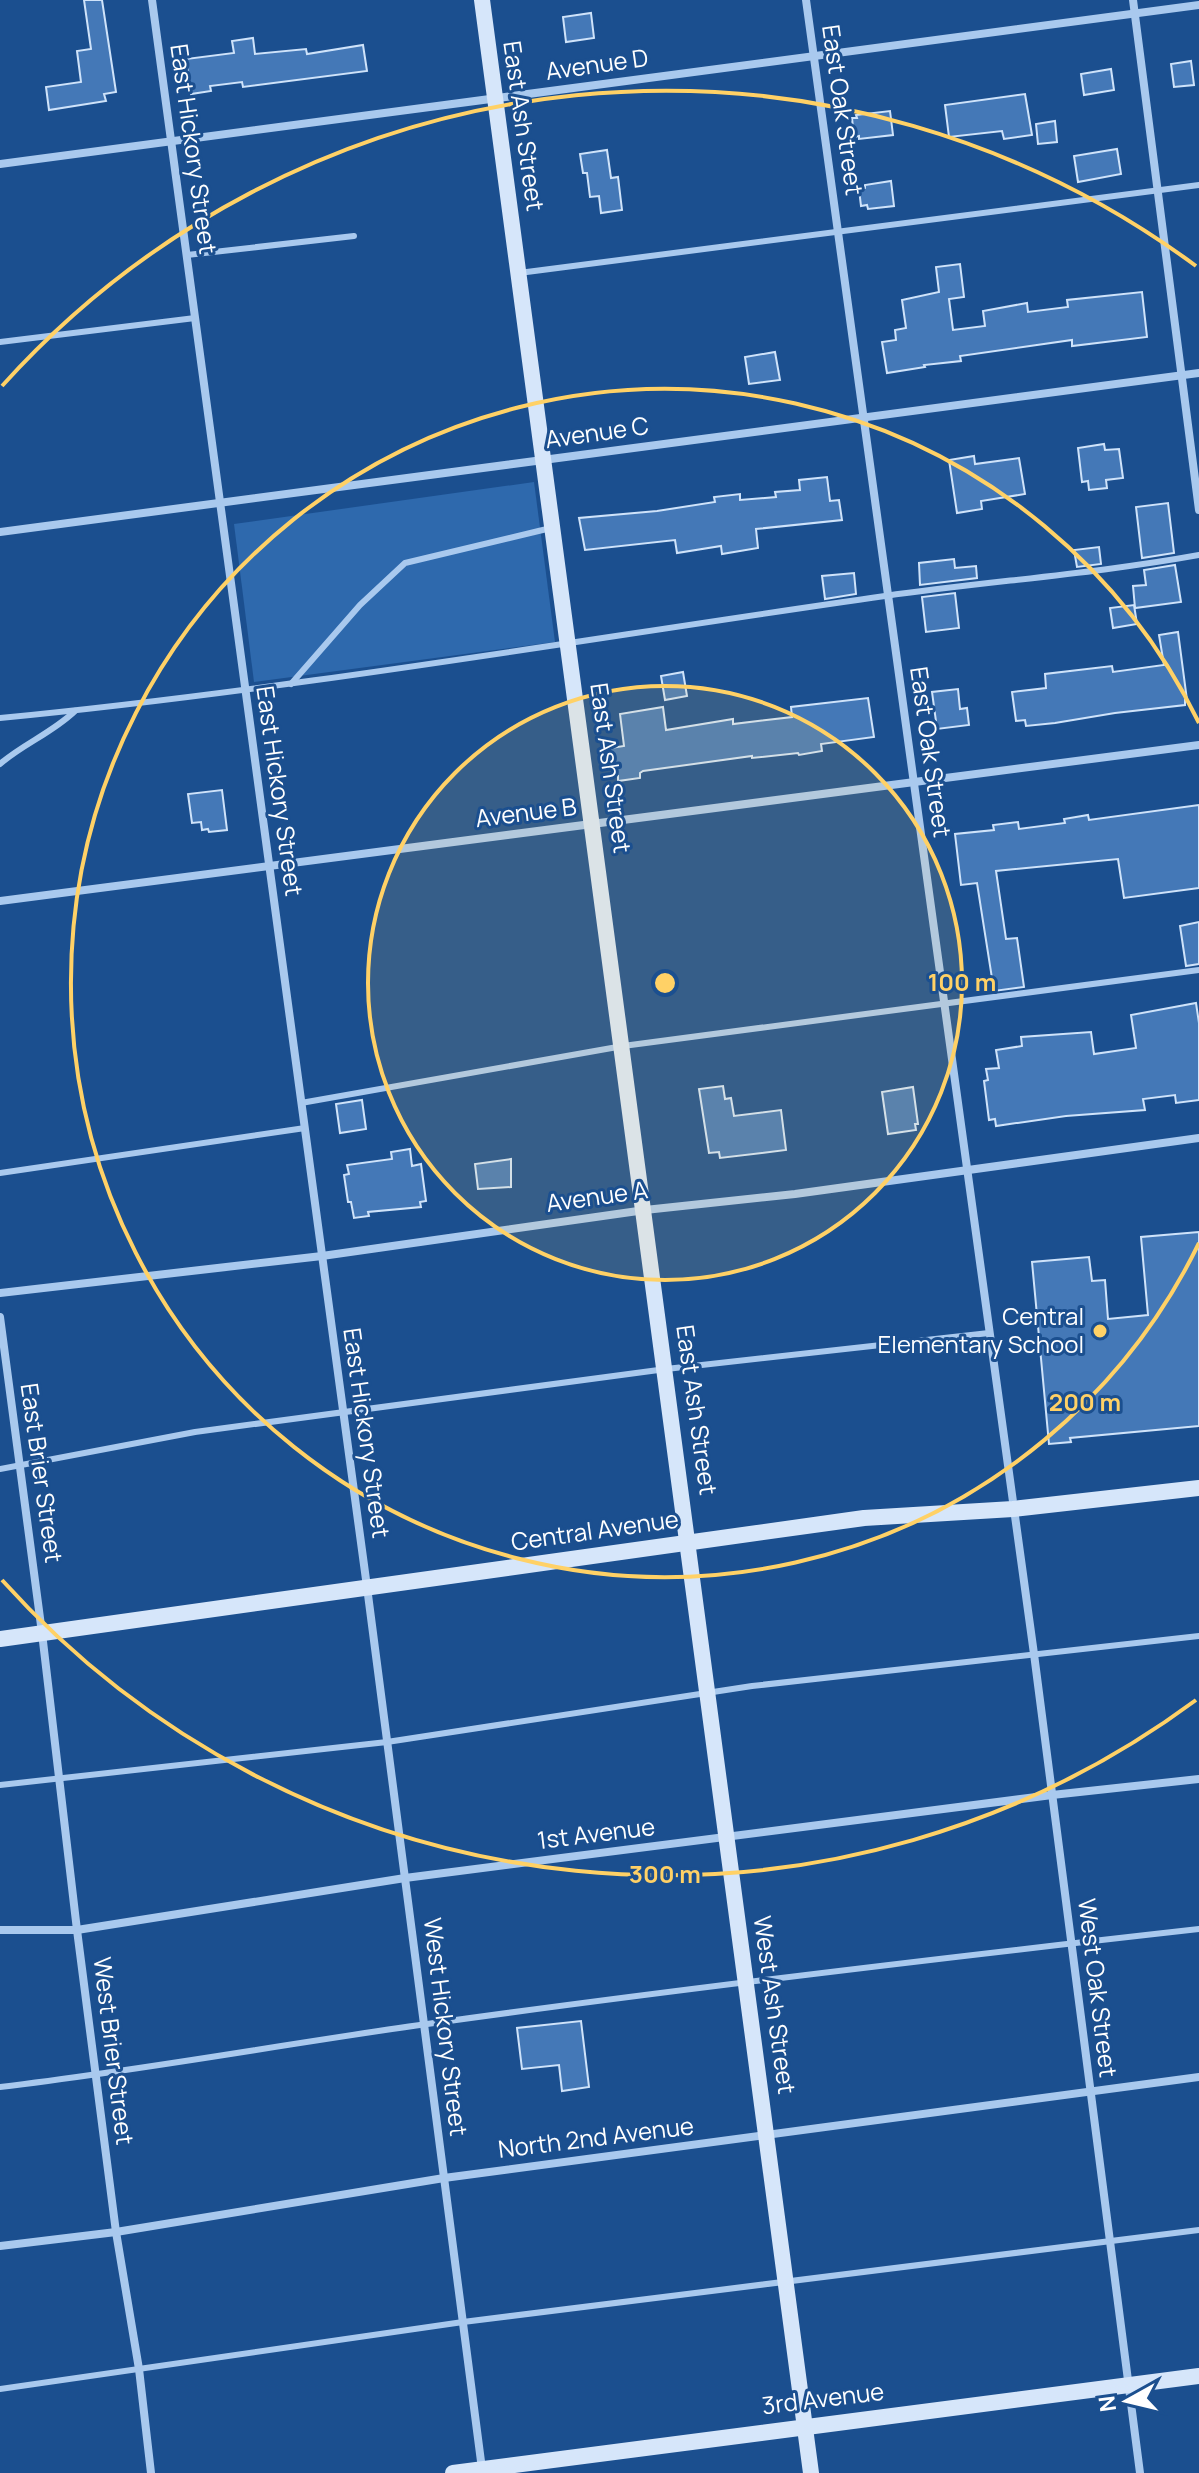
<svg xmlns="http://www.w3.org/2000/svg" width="1199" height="2473" font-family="Manrope,sans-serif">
	<rect width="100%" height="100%" fill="#1b4f8f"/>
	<!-- green -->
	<polygon fill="#2e69ad" points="534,482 555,642 254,682 234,524"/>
	<!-- building -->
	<g fill="#4478b7" stroke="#cfe3fa" stroke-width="2">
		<polygon points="84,0 102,0 116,92 104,94 106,101 49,110 46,87 81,82 77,51 91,49"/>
		<polygon points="591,13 594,38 566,42 563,17"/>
		<polygon points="253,38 255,54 306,49 307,54 363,45 367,71 243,87 242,82 210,86 211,91 191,94 186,59 234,53 232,41"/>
		<polygon points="1191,61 1194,85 1174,87 1171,64"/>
		<polygon points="1111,69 1114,90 1084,95 1081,74"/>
		<polygon points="1025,94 1032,135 1004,139 1002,131 949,137 945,105"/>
		<polygon points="890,111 893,135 859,139 859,136 854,137 852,118 857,118 856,115"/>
		<polygon points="1055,121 1057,142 1038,144 1036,124"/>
		<polygon points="1117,149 1121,174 1078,182 1074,156"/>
		<polygon points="607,150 611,178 618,177 622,210 601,213 599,196 590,197 587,173 583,173 580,154"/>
		<polygon points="891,181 894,206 868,209 867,205 861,206 859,189 865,188 865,185"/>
		<polygon points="960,264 964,297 949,299 953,330 985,326 983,311 1027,303 1028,312 1068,307 1067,300 1142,292 1147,337 1072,346 1072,340 960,356 961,361 924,365 925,367 887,373 882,342 896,340 895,330 906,328 902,300 939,292 936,267"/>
		<polygon points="775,352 780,380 749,384 745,357"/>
		<polygon points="1104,444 1105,450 1119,449 1123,478 1106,480 1107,488 1089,490 1088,481 1082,482 1078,448"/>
		<polygon points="974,456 975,464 1019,458 1025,494 981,501 982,509 957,513 949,460"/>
		<polygon points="827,477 830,501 839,500 842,520 756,529 758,548 722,554 721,546 677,553 675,540 585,550 579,518 657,511 715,502 714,497 740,494 740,500 776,497 775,492 800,490 799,480"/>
		<polygon points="1168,503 1174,553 1142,558 1136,507"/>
		<polygon points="1099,547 1101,564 1077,567 1074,550"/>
		<polygon points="954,559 955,568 976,566 977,578 920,585 919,563"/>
		<polygon points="1175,565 1181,602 1135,608 1133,586 1146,585 1144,570"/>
		<polygon points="854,573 856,594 825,599 822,576"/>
		<polygon points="955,593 959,628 926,632 922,597"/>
		<polygon points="1134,605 1137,624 1113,628 1110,608"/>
		<polygon points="1178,632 1187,700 1185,700 1185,705 1115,713 1055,723 1026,726 1025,720 1016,721 1012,692 1046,688 1045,674 1112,666 1113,672 1164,665 1159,635"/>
		<polygon points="683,672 687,696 665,700 661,676"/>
		<polygon points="958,689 960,709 967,708 969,725 937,729 932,692"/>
		<polygon points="868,698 874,737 821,744 822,751 799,755 798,753 752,758 752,756 643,771 640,773 640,778 618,781 618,776 614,776 611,748 624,746 620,714 663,707 666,730 733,719 733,724 792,717 791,707"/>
		<polygon points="222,790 227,830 209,832 208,829 202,830 201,822 192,823 188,794"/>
		<polygon points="1199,805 1199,888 1124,898 1118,859 996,871 1006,939 1017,938 1024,987 994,991 977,883 961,885 955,834 994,830 993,825 1018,822 1019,829 1065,823 1064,819 1088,815 1089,820"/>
		<polygon points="1199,922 1199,964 1186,966 1180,926"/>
		<polygon points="1196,1003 1199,1023 1199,1100 1176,1103 1175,1095 1143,1099 1145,1110 1066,1116 996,1126 995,1119 989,1120 984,1081 988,1080 986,1069 999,1068 996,1050 1022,1046 1021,1037 1091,1032 1094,1054 1136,1048 1131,1015"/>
		<polygon points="723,1086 725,1099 731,1098 734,1116 781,1110 786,1150 720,1158 719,1152 709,1153 699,1089"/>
		<polygon points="913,1087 918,1124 915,1124 916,1130 888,1134 882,1092"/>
		<polygon points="362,1100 366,1129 340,1133 336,1104"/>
		<polygon points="410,1149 412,1166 421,1164 426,1201 420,1202 421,1207 368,1212 369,1216 354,1218 351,1202 348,1202 344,1175 349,1174 347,1165 392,1159 391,1152"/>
		<polygon points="511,1159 511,1187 478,1189 475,1164"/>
		<polygon points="1199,1232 1199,1426 1070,1438 1071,1442 1049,1444 1032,1262 1089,1257 1092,1281 1105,1280 1108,1319 1148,1315 1141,1237"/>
		<polygon points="581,2021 589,2087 562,2091 559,2065 522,2069 517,2028"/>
	</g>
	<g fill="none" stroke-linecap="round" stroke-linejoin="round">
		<!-- lane -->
		<g stroke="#a9c9ee" stroke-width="6">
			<polyline points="187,255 354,236"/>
			<polyline points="519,273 1199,185"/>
			<polyline points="0,342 195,318"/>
			<polyline points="291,684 360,605 405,563 551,528"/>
			<path d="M0 718C297 689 590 638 885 596 990 581 1094 574 1199 555"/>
			<path d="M0 764C23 744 52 733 75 711"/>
			<polyline points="301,1103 623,1046 1199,970"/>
			<polyline points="0,1173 305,1128"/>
			<polyline points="0,1469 195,1432 666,1369 989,1333"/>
			<polyline points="0,1785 387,1742 752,1686 1199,1636"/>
			<path d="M0 2087C143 2070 284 2044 427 2024 684 1988 941 1958 1199 1929"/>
			<polyline points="0,2389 463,2322 1199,2230"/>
		</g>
		<!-- street -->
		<g stroke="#a9c9ee" stroke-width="8">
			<polyline points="152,0 367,1587 482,2469"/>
			<polyline points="806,0 1034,1654 1140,2473"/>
			<polyline points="1133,0 1199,510"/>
			<polyline points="0,164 1199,5"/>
			<polyline points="0,532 1199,373"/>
			<polyline points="0,901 1199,745"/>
			<polyline points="0,1293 322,1256 645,1210 795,1194 1199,1138"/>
			<polyline points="0,1317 42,1633 77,1930 116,2232 139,2369 151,2473"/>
			<polyline points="0,1930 77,1930 405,1878 1052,1795 1199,1779"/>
			<polyline points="0,2246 116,2232 444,2178 1199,2077"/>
		</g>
		<!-- secondary -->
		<g stroke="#d6e6fa" stroke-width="16">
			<polyline points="482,0 811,2473"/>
			<polyline points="0,1639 864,1518 1013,1509 1199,1488"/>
			<polyline points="453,2473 1199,2376"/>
		</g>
	</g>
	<!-- distance rings -->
	<circle cx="665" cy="983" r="297" fill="#ffd166" fill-opacity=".12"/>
	<g fill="none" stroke="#ffd166" stroke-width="4">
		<circle cx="665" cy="983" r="297"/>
		<path d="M1199 1243A594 594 0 1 1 1199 723"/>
		<path d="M1196 1700A892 892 0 0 1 2 1580M2 386A892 892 0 0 1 1196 266"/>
	</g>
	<!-- markers -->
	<circle fill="#ffd166" stroke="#1b4f8f" stroke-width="3" cx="1100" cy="1331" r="8"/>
	<g text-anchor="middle" stroke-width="6" stroke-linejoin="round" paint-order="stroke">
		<!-- street labels -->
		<g font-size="24" fill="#fff" stroke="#1b4f8f">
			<text transform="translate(597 65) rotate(-8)" y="8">Avenue D</text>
			<text transform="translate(842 110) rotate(82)" y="8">East Oak Street</text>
			<text transform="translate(523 126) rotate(82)" y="8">East Ash Street</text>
			<text transform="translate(193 149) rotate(82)" y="8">East Hickory Street</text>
			<text transform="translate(597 433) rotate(-8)" y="8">Avenue C</text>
			<text transform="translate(930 752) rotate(82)" y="8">East Oak Street</text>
			<text transform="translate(610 768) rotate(82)" y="8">East Ash Street</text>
			<text transform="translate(279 791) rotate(82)" y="8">East Hickory Street</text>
			<text transform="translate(526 813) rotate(-7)" y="8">Avenue B</text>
			<text transform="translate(597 1197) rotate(-8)" y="8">Avenue A</text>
			<text transform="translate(696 1410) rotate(82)" y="8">East Ash Street</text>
			<text transform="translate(366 1433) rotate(82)" y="8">East Hickory Street</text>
			<text transform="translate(41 1473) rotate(82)" y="8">East Brier Street</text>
			<text transform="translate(595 1531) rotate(-8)" y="8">Central Avenue</text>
			<text transform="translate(596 1834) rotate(-7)" y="8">1st Avenue</text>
			<text transform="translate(1097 1988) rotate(83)" y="8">West Oak Street</text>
			<text transform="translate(774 2005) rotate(82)" y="8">West Ash Street</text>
			<text transform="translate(445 2027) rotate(83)" y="8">West Hickory Street</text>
			<text transform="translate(113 2051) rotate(83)" y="8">West Brier Street</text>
			<text transform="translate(596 2138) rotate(-7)" y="8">North 2nd Avenue</text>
			<text transform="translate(823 2399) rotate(-7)" y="8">3rd Avenue</text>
		</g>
		<!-- poi labels -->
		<g font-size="24" fill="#fff" stroke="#1b4f8f" text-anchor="end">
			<text x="1084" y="1325">Central<tspan x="1084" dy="28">Elementary School</tspan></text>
		</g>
	</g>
	<circle cx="665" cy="983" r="12" fill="#ffd166" stroke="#1b4f8f" stroke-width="4"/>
	<g font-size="24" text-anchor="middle" font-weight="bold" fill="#ffd166" stroke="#1b4f8f" stroke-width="6" stroke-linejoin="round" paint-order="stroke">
		<text x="962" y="991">100 m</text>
		<text x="1085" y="1411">200 m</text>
		<text x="665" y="1883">300 m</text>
	</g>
	<!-- north arrow -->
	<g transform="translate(1127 2401) rotate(262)" stroke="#1b4f8f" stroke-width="6" paint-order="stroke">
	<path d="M0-6L14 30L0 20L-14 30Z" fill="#ffffff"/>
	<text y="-12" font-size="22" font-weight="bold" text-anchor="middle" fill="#ffffff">N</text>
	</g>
</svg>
